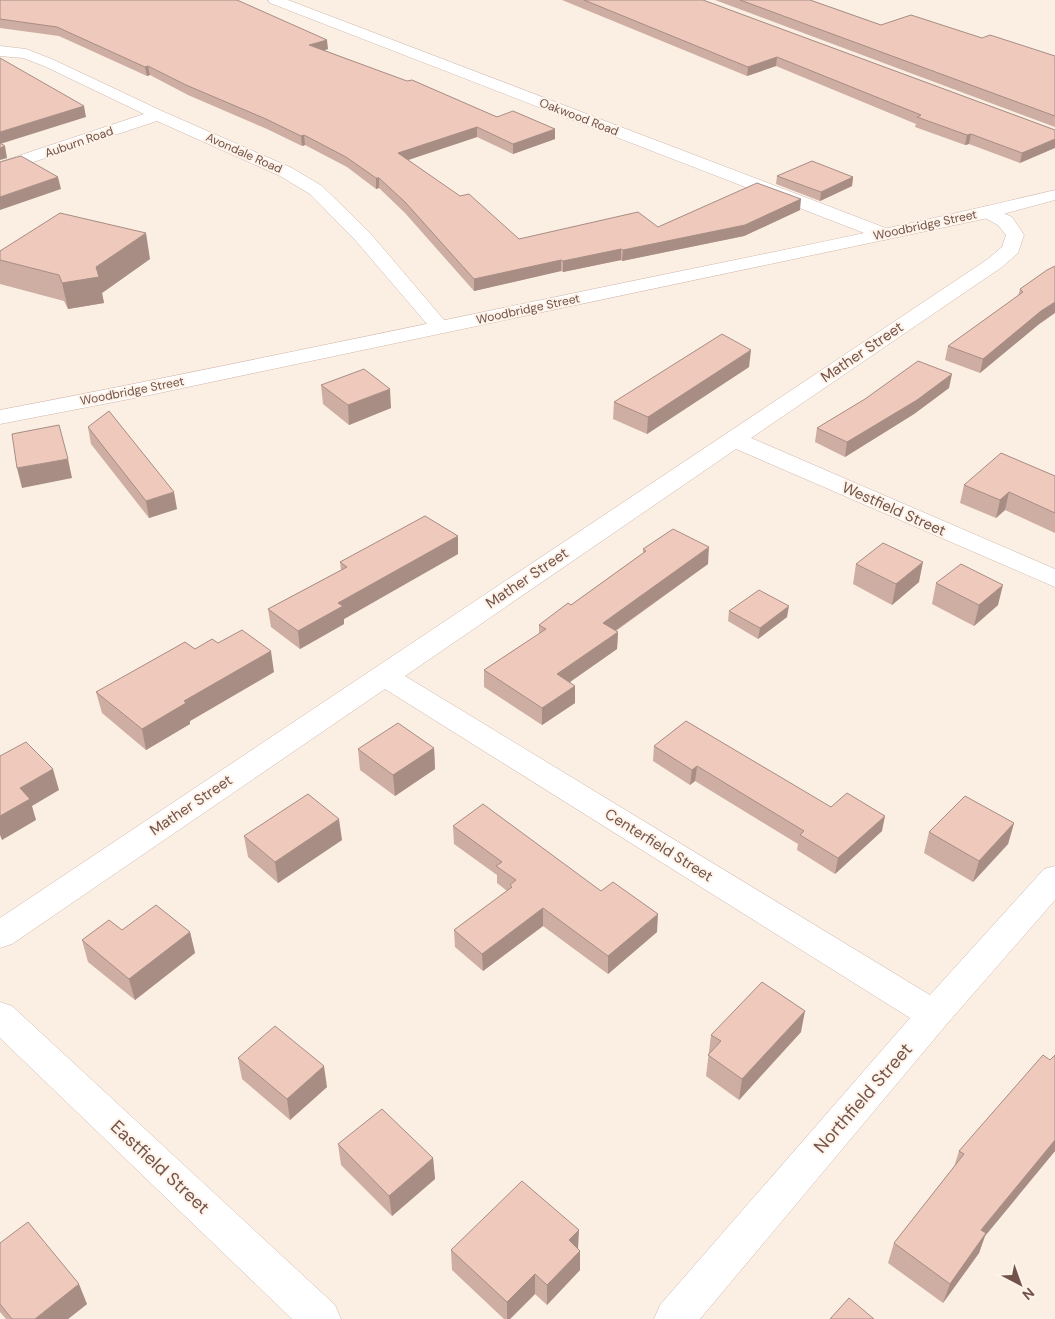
<svg xmlns="http://www.w3.org/2000/svg" width="1055" height="1319" font-family="'DM Sans',sans-serif">
	<rect width="100%" height="100%" fill="#fbeee3"/>
	<g fill="none" stroke-linecap="round" stroke-linejoin="round">
		<defs>
			<g id="minor">
				<polygon points="268,0 288,0 891,230 893,234 891,238 884,240 877,238 270,3"/>
				<polygon points="0,46 26,49 54,60 164,112 292,168 322,186 370,233 450,327 447,331 440,333 433,331 356,241 310,194 280,176 157,121 0,173 0,162 144,114 44,66 23,58 0,56"/>
				<polygon points="988,206 1012,217 1024,235 1018,253 1002,267 751,438 1055,569 1055,587 736,449 405,676 930,995 1044,869 1055,866 1055,900 946,1025 700,1319 654,1319 660,1305 910,1018 385,689 12,944 0,948 0,918 988,259 1002,247 1006,235 998,225 981,216 979,212 981,208"/>
				<polygon points="0,1002 12,1006 335,1305 341,1319 292,1319 0,1038"/>
			</g>
			<path id="secondary" d="M1055 190V200L988 218 145 396 0 424V410C199 372 396 330 594 289 748 257 903 227 1055 190Z"/>
		</defs>
		<!-- minor casing -->
		<use href="#minor" stroke="#ceb7ad" stroke-width="1"/>
		<!-- secondary casing -->
		<use href="#secondary" stroke="#d1b6aa" stroke-width="1"/>
		<!-- minor -->
		<use href="#minor" fill="#fff" fill-rule="evenodd"/>
		<!-- secondary -->
		<use href="#secondary" fill="#fff" fill-rule="evenodd"/>
	</g>
	<!-- wall -->
	<g fill="#ceada2">
		<polygon points="0,0 328,49 324,50 555,139 513,154 477,137 408,160 519,239 658,227 800,210 744,236 622,261 621,260 563,272 561,271 474,291 405,213 379,188 376,189 347,167 305,145 302,146 267,129 188,95 150,75 147,76 59,36 0,28"/>
		<polygon points="562,0 703,0 1055,130 1020,163 969,144 965,145 915,127 916,124 776,66 747,76"/>
		<polygon points="715,0 810,0 881,25 982,38 1055,56 1055,127"/>
		<polygon points="777,176 853,177 852,186 820,201 776,184"/>
		<polygon points="0,251 150,259 102,293 104,303 68,309 64,301 0,284"/>
		<polygon points="1055,266 1038,325 980,373 945,360 948,346 1018,296 1020,289"/>
		<polygon points="749,367 647,434 613,419 614,402"/>
		<polygon points="321,385 391,408 349,425 323,404"/>
		<polygon points="949,388 914,414 845,457 815,442 817,428"/>
		<polygon points="88,427 177,509 149,518 91,444"/>
		<polygon points="1055,476 1055,533 1005,510 996,518 960,503 964,485"/>
		<polygon points="458,536 458,554 344,619 344,624 300,649 271,627 268,609 341,570 340,562"/>
		<polygon points="643,549 708,564 616,631 618,632 617,649 570,682 575,686 575,703 542,725 484,687 484,670 539,634 539,625 571,605 643,553"/>
		<polygon points="856,564 919,582 892,605 853,584"/>
		<polygon points="936,583 998,605 974,626 932,604"/>
		<polygon points="729,611 787,617 758,639 728,621"/>
		<polygon points="218,643 274,672 190,721 190,724 146,750 102,713 96,692"/>
		<polygon points="654,746 831,807 882,831 835,874 797,850 798,844 695,781 690,785 653,761"/>
		<polygon points="434,748 435,769 395,796 360,770 358,749"/>
		<polygon points="1014,823 1008,844 973,882 924,853 929,832"/>
		<polygon points="453,826 657,932 608,974 543,926 483,971 455,947 454,930 507,891 497,883 497,875 454,844"/>
		<polygon points="244,836 342,840 278,883 248,857"/>
		<polygon points="122,930 190,932 195,953 135,1000 88,962 82,940"/>
		<polygon points="801,1032 739,1100 706,1076 711,1035"/>
		<polygon points="1055,1055 1055,1151 985,1236 979,1253 943,1303 888,1263 894,1243 954,1167 959,1151"/>
		<polygon points="238,1058 327,1087 290,1120 242,1079"/>
		<polygon points="338,1144 433,1158 435,1179 392,1216 341,1165"/>
		<polygon points="0,1243 87,1304 68,1319 6,1319 0,1312"/>
		<polygon points="578,1248 580,1270 547,1305 535,1294 510,1319 504,1319 452,1270 451,1250"/>
	</g>
	<!-- shaded-wall -->
	<g fill="#a78d84">
		<polygon points="327,40 328,49 310,55 309,45"/>
		<polygon points="777,57 776,66 747,76 748,67"/>
		<polygon points="148,66 150,75 147,76 145,67"/>
		<polygon points="84,106 86,117 0,144 0,132"/>
		<polygon points="477,127 477,137 399,163 398,153"/>
		<polygon points="555,129 555,139 513,154 513,144"/>
		<polygon points="971,134 969,144 965,145 967,135"/>
		<polygon points="304,135 305,145 302,146 301,136"/>
		<polygon points="1055,139 1055,148 1020,163 1022,153"/>
		<polygon points="5,146 7,158 0,160 0,148"/>
		<polygon points="58,177 61,189 0,210 0,197"/>
		<polygon points="853,177 852,186 820,201 821,192"/>
		<polygon points="376,178 379,178 379,188 376,189"/>
		<polygon points="801,199 800,210 744,236 622,261 623,250"/>
		<polygon points="146,233 150,259 102,293 104,303 68,309 62,283 96,267"/>
		<polygon points="621,249 621,260 563,272 563,261"/>
		<polygon points="561,260 561,271 474,291 474,279"/>
		<polygon points="1055,302 1055,313 1038,325 980,373 983,359 1041,311"/>
		<polygon points="751,350 749,367 647,434 648,417"/>
		<polygon points="952,374 949,388 914,414 845,457 847,442"/>
		<polygon points="390,389 391,408 349,425 348,405"/>
		<polygon points="68,459 72,478 22,488 17,468"/>
		<polygon points="174,492 177,509 149,518 146,501"/>
		<polygon points="1009,492 1005,510 996,518 1000,500"/>
		<polygon points="458,536 458,554 344,619 344,624 300,649 298,631 338,603"/>
		<polygon points="709,547 708,564 602,640 603,623"/>
		<polygon points="923,562 919,582 892,605 896,584"/>
		<polygon points="1003,585 998,605 974,626 979,605"/>
		<polygon points="789,606 787,617 758,639 760,628"/>
		<polygon points="618,632 617,649 557,691 557,674"/>
		<polygon points="271,651 274,672 190,721 190,724 146,750 142,729 184,701"/>
		<polygon points="575,686 575,703 542,725 542,708"/>
		<polygon points="434,748 435,769 395,796 393,775"/>
		<polygon points="697,766 695,781 690,785 692,770"/>
		<polygon points="53,769 59,790 32,806 36,820 2,840 0,835 0,816 20,788"/>
		<polygon points="885,816 882,831 835,874 838,858"/>
		<polygon points="339,819 342,840 278,883 275,862"/>
		<polygon points="1014,823 1008,844 973,882 979,861"/>
		<polygon points="543,908 543,926 483,971 482,954"/>
		<polygon points="658,914 657,932 608,974 608,956"/>
		<polygon points="190,932 195,953 135,1000 129,979"/>
		<polygon points="805,1011 801,1032 739,1100 742,1079"/>
		<polygon points="324,1066 327,1087 290,1120 287,1099"/>
		<polygon points="1055,1140 1055,1151 985,1236 979,1253 943,1303 950,1284 981,1230"/>
		<polygon points="433,1158 435,1179 392,1216 389,1196"/>
		<polygon points="579,1230 578,1250 569,1240"/>
		<polygon points="580,1251 580,1270 547,1305 547,1285"/>
		<polygon points="535,1274 535,1294 510,1319 507,1319 507,1302"/>
		<polygon points="79,1284 87,1304 68,1319 35,1319"/>
	</g>
	<!-- building -->
	<g fill="#efc9bc" stroke="#a78d84">
		<polygon points="0,0 237,0 327,40 309,45 407,81 412,80 497,117 513,111 555,129 513,144 477,127 398,153 460,196 469,194 519,239 638,212 658,227 757,183 801,199 745,225 623,250 621,249 563,261 561,260 474,279 405,202 379,178 376,178 346,157 304,135 301,136 266,119 186,85 148,66 145,67 57,27 0,19"/>
		<polygon points="584,0 703,0 1055,130 1055,139 1022,153 971,134 967,135 917,117 921,115 777,57 748,67"/>
		<polygon points="740,0 810,0 881,25 911,15 982,38 990,35 1055,56 1055,116"/>
		<polygon points="0,58 84,106 0,132"/>
		<polygon points="0,143 5,146 0,148"/>
		<polygon points="21,156 58,177 0,197 0,162"/>
		<polygon points="812,161 853,177 821,192 777,176"/>
		<polygon points="60,213 146,233 96,267 99,277 62,283 59,275 0,260 0,251"/>
		<polygon points="1055,266 1055,302 1041,311 983,359 948,346 1023,292 1020,289 1047,270"/>
		<polygon points="722,334 751,350 648,417 614,402"/>
		<polygon points="918,361 952,374 917,400 847,442 817,428 865,399"/>
		<polygon points="364,369 390,389 348,405 321,385"/>
		<polygon points="109,411 174,492 146,501 88,427"/>
		<polygon points="59,425 68,459 17,468 12,434"/>
		<polygon points="1001,453 1055,476 1055,513 1009,492 1000,500 964,485"/>
		<polygon points="425,516 458,536 338,603 343,606 298,631 268,609 347,567 340,562"/>
		<polygon points="673,529 709,547 603,623 618,632 557,674 575,686 542,708 484,670 546,629 539,625 568,603 571,605 646,551 643,549"/>
		<polygon points="883,543 923,562 896,584 856,564"/>
		<polygon points="961,564 1003,585 979,605 936,583"/>
		<polygon points="759,590 789,606 760,628 729,611"/>
		<polygon points="242,630 271,651 184,701 186,703 142,729 96,692 185,642 195,649 212,639 218,643"/>
		<polygon points="686,721 831,807 847,793 885,816 838,858 800,835 804,831 697,766 692,770 654,746"/>
		<polygon points="398,723 434,748 393,775 358,749"/>
		<polygon points="26,742 53,769 20,788 30,799 0,816 0,756"/>
		<polygon points="308,794 339,819 275,862 244,836"/>
		<polygon points="965,796 1014,823 979,861 929,832"/>
		<polygon points="483,804 601,891 613,882 658,914 608,956 543,908 482,954 454,930 512,887 510,885 516,880 496,866 502,862 453,826"/>
		<polygon points="156,905 190,932 129,979 82,940 109,920 122,930"/>
		<polygon points="762,982 805,1011 742,1079 708,1055 721,1041 711,1035"/>
		<polygon points="275,1026 324,1066 287,1099 238,1058"/>
		<polygon points="1043,1055 1050,1060 1055,1055 1055,1140 981,1230 986,1233 950,1284 894,1243 964,1154 959,1151"/>
		<polygon points="382,1109 433,1158 389,1196 338,1144"/>
		<polygon points="522,1181 579,1230 569,1240 580,1251 547,1285 535,1274 507,1302 451,1250"/>
		<polygon points="28,1222 79,1284 35,1319 12,1319 0,1304 0,1243"/>
		<polygon points="849,1298 874,1319 830,1319"/>
	</g>
	<g text-anchor="middle" stroke-width="4" stroke-linejoin="round" paint-order="stroke">
		<!-- far-street labels -->
		<g font-size="12" fill="#72534a" stroke="#fef3e9">
			<text transform="translate(579 117) rotate(21)" y="4">Oakwood Road</text>
			<text transform="translate(79 142) rotate(-19)" y="4">Auburn Road</text>
			<text transform="translate(244 153) rotate(24)" y="4">Avondale Road</text>
			<text transform="translate(925 225) rotate(-12)" y="4">Woodbridge Street</text>
			<text transform="translate(528 309) rotate(-12)" y="4">Woodbridge Street</text>
			<text transform="translate(132 391) rotate(-11)" y="4">Woodbridge Street</text>
		</g>
		<!-- street labels -->
		<g font-size="15" fill="#72534a" stroke="#fef3e9">
			<text transform="translate(862 352) rotate(-34)" y="5">Mather Street</text>
			<text transform="translate(894 509) rotate(24)" y="5">Westfield Street</text>
			<text transform="translate(527 578) rotate(-34)" y="5">Mather Street</text>
			<text transform="translate(191 805) rotate(-34)" y="5">Mather Street</text>
			<text transform="translate(659 845) rotate(32)" y="5">Centerfield Street</text>
		</g>
		<!-- near-street labels -->
		<g font-size="18" fill="#72534a" stroke="#fef3e9">
			<text transform="translate(863 1098) rotate(-49)" y="6">Northfield Street</text>
			<text transform="translate(160 1167) rotate(43)" y="6">Eastfield Street</text>
		</g>
	</g>
	<!-- north arrow -->
	<g transform="translate(1020 1284) rotate(139)" stroke="#fef3e9" stroke-width="4" paint-order="stroke">
	<path d="M0-4L9 19L0 12L-9 19Z" fill="#72534a"/>
	<text y="-8" font-size="14" font-weight="bold" text-anchor="middle" fill="#72534a">N</text>
	</g>
</svg>
